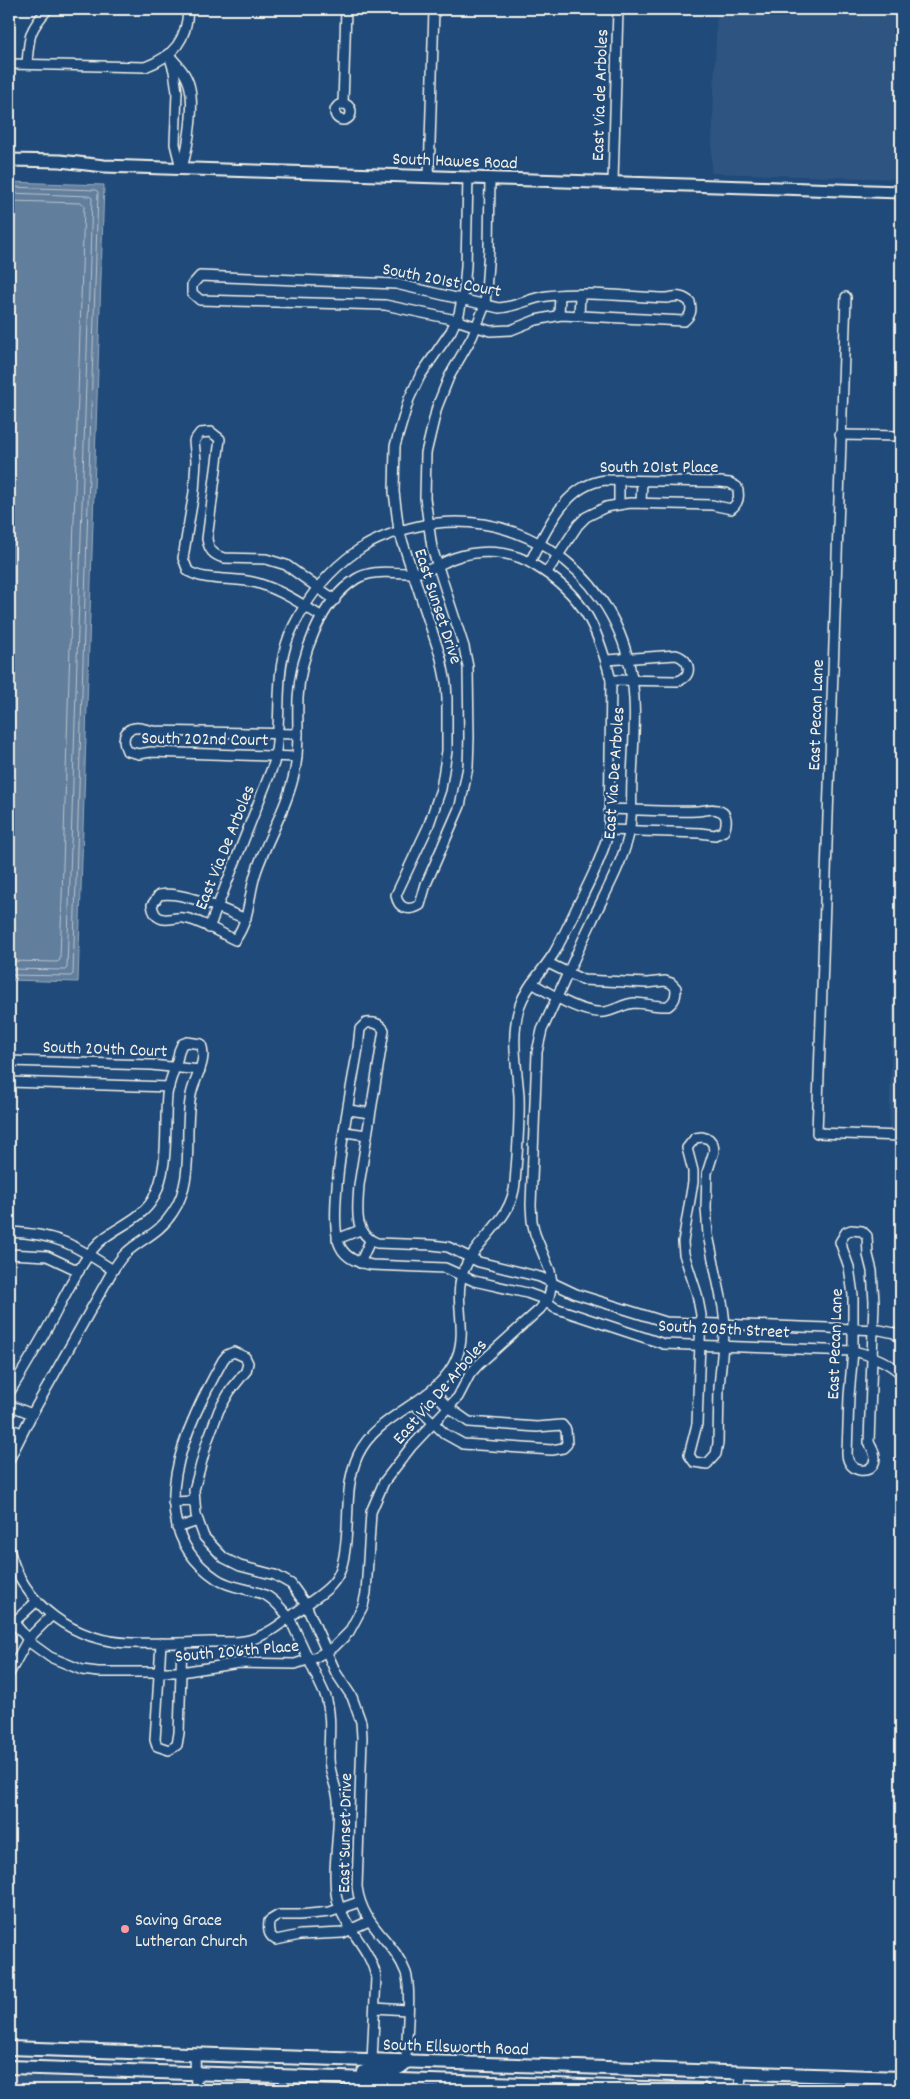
<svg xmlns="http://www.w3.org/2000/svg" width="910" height="2099" font-family="Dekko,sans-serif">
	<rect width="100%" height="100%" fill="#1f4a7a"/>
	<filter id="ink" filterUnits="userSpaceOnUse"><feTurbulence type="fractalNoise" baseFrequency=".02" numOctaves="2"/><feDisplacementMap in="SourceGraphic" scale="10" xChannelSelector="R" yChannelSelector="G"/><feConvolveMatrix kernelMatrix="1 2 1 2 8 2 1 2 1" color-interpolation-filters="sRGB"/></filter>
	<g filter="url(#ink)">
		<!-- built -->
		<g fill="#2d5581">
			<polygon points="717,9 901,9 901,179 711,173"/>
			<polygon points="896,892 901,892 901,1130 889,1130"/>
			<polygon points="9,2075 79,2078 123,2083 177,2085 186,2090 9,2090"/>
		</g>
		<!-- water -->
		<polygon fill="#627e9d" stroke="#9cacbb" points="9,182 104,185 78,982 9,980"/>
		<g fill="none" stroke-linecap="round" stroke-linejoin="round">
			<!-- shore -->
			<g stroke="#bac3ca" stroke-width="1">
				<polyline points="9,187 96,190 98,192 73,974 71,976 9,975"/>
				<polyline points="9,193 89,196 92,198 67,968 65,970 9,969"/>
				<polyline points="9,201 82,203 84,206 60,960 57,962 9,961"/>
			</g>
			<defs>
				<g id="street">
					<path d="M168 54C175 62 183 69 187 79 197 100 188 147 182 168"/>
					<polyline points="170,58 174,71 177,92 175,144 181,168"/>
					<path d="M9 64 145 67C174 56 187 40 188 9"/>
					<path d="M27 64C29 36 29 30 48 9"/>
					<circle cx="343" cy="112" r="8"/>
					<polyline points="343,104 346,9"/>
					<polyline points="429,176 434,9"/>
					<path d="M468 177 466 266 464 290 459 314 451 331 420 376 409 399 395 446 394 492 399 531 441 658 446 683 447 699V751L441 789 428 827 396 895C398 908 408 912 420 905L426 884 460 806 468 767 469 737 468 667 464 647 432 548 425 498 426 453 437 407 449 377 472 337 485 305 489 249 490 178"/>
					<polyline points="613,182 618,9"/>
					<path d="M200 276 396 284 499 308C516 307 530 298 547 296 586 291 628 297 667 298 676 296 682 295 690 302 692 311 691 315 684 321L561 315 536 320 511 330 490 331 456 320 385 305 200 300 192 293V285Z"/>
					<polyline points="846,297 817,1133 901,1136"/>
					<polyline points="559,315 560,295"/>
					<polyline points="579,316 580,295"/>
					<polyline points="840,435 901,436"/>
					<polyline points="619,480 619,504"/>
					<polyline points="641,503 642,481"/>
					<path d="M530 562C547 529 565 484 606 480L720 482 730 483 737 487C740 496 739 503 731 509L712 505 630 503 606 507 586 517 578 525 547 572"/>
					<path d="M322 617C302 604 281 590 257 583 236 577 205 582 188 571L183 558 194 492 196 461 194 441 200 433 211 432 220 439 207 539C209 550 213 555 224 558L266 559 286 565 335 600"/>
					<path d="M607 660 676 655C690 659 694 676 678 681L611 680"/>
					<path d="M297 757 151 752 139 754 127 751C122 742 123 729 135 728 141 727 147 730 153 731L298 734"/>
					<path d="M609 830 700 833 715 835 724 831C727 824 728 814 720 811 713 807 704 811 697 811 668 812 639 810 610 809"/>
					<path d="M532 983C551 994 581 1014 604 1012 614 1011 623 1004 634 1003 645 1003 657 1007 668 1006 675 1001 676 997 676 988L671 983 665 981 647 983 583 980 548 963"/>
					<polyline points="9,1061 151,1065 200,1070"/>
					<polyline points="9,1082 169,1087"/>
					<polyline points="349,1110 370,1113"/>
					<polyline points="345,1132 367,1135"/>
					<polygon points="702,1137 709,1139 713,1144 714,1151 707,1173 706,1208 708,1235 723,1307 725,1324 719,1387 718,1443 716,1454 707,1464 694,1462 689,1455 697,1424 701,1315 697,1294 684,1254 683,1242 693,1182 693,1171 687,1148 695,1138"/>
					<path d="M851 1230 862 1231 867 1236 868 1255 872 1271 874 1302 869 1442C871 1447 875 1452 875 1458 874 1476 848 1474 847 1454L849 1396 853 1351V1295L849 1267 840 1242 846 1232Z"/>
					<path d="M9 1232C57 1234 73 1244 113 1270"/>
					<polyline points="337,1239 360,1230"/>
					<polyline points="9,1254 47,1256 79,1271"/>
					<polyline points="360,1263 370,1241"/>
					<path d="M901 1338 894 1333 880 1330 666 1322 576 1294 540 1277 479 1262 448 1247 432 1245 377 1243C352 1233 358 1207 359 1185L384 1030C379 1023 374 1022 366 1023L360 1029 358 1048C352 1086 325 1216 340 1246 346 1259 359 1263 372 1265L445 1268 474 1281 527 1293 541 1298 555 1308 664 1344 853 1351C871 1355 888 1361 901 1374"/>
					<path d="M9 1393C24 1369 39 1344 53 1318 65 1295 77 1270 93 1249 109 1228 139 1223 153 1199 170 1168 164 1128 167 1095 169 1080 177 1066 179 1051L182 1044 187 1042 201 1044C208 1062 194 1078 191 1095 183 1133 196 1178 173 1212 159 1234 144 1237 127 1252 121 1257 117 1264 113 1270L32 1414 9 1460"/>
					<polyline points="414,1404 445,1434 463,1444 552,1450 563,1448 567,1444 566,1430 562,1425 537,1427 469,1422 449,1408 433,1391"/>
					<polyline points="9,1405 32,1414"/>
					<polyline points="9,1428 21,1433"/>
					<polyline points="173,1502 194,1501"/>
					<polyline points="177,1528 198,1521"/>
					<path d="M9 1549C23 1605 74 1642 132 1643 158 1644 185 1643 212 1642 224 1642 237 1643 249 1640 270 1635 289 1617 306 1605 322 1593 337 1585 342 1565 352 1529 342 1490 358 1455 379 1410 438 1404 457 1357 468 1329 453 1298 463 1272 476 1238 512 1221 515 1183 517 1155 520 1125 519 1096 517 1066 510 1036 520 1005 527 985 543 971 554 953 562 939 569 924 576 909 589 883 602 858 609 830L611 680C597 626 584 595 534 565 511 550 479 549 454 558 446 561 438 566 430 569 406 579 379 565 356 579 320 602 300 657 298 698 297 722 300 746 295 770 288 806 268 837 256 872 248 896 251 917 235 940 219 932 201 921 184 918 176 916 167 922 160 918 155 916 153 911 152 905L159 895C182 890 224 910 246 919"/>
					<path d="M9 1617 32 1644 50 1657 82 1670 98 1672H181L239 1663 295 1664 316 1657 334 1647 349 1632 363 1606 366 1593 371 1512 384 1482 411 1447 458 1397 470 1374 478 1365 540 1309 549 1297 552 1282 550 1271 535 1234 532 1221 531 1205 537 1052 542 1030C559 994 574 958 591 923 604 895 620 868 628 838 633 820 631 799 632 780 633 743 638 704 630 668 610 567 511 501 410 528 392 533 372 540 357 551 330 570 309 595 294 625 271 669 284 717 274 763L209 928"/>
					<polyline points="9,1630 14,1622 37,1601"/>
					<polyline points="161,1643 155,1740 157,1746 169,1750 177,1745 179,1733 182,1643"/>
					<polyline points="9,1674 28,1639 51,1616"/>
					<path d="M359 1902 330 1912 299 1915H279L269 1921C268 1930 268 1935 276 1940L300 1935 343 1933 369 1921"/>
					<polyline points="375,2008 407,2010"/>
					<polyline points="195,2054 196,2090"/>
					<path d="M372 2061 376 1977C370 1947 344 1929 337 1899 331 1868 341 1831 338 1799 336 1785 329 1772 329 1758 329 1737 332 1717 326 1697L289 1617C282 1610 276 1601 267 1596 251 1588 232 1589 217 1579 136 1525 187 1425 223 1360L227 1355 234 1352 245 1357 248 1363 246 1371 230 1391 219 1410 207 1442 194 1490 196 1515 204 1537 224 1558 240 1566 275 1575 291 1584 306 1605 336 1673 352 1697 361 1722 362 1737 357 1887C363 1929 393 1938 406 1973 412 1990 406 2041 406 2062"/>
					<polyline points="740,2090 741,2072"/>
				</g>
				<polyline id="secondary" points="9,160 60,161 104,166 901,192"/>
				<g id="primary">
					<polyline points="9,2048 901,2078"/>
					<polyline points="9,2067 703,2090"/>
					<path d="M364 2072C379 2067 394 2076 406 2062"/>
				</g>
			</defs>
			<!-- street casing -->
			<use href="#street" stroke="#f4f1e8" stroke-width="12"/>
			<!-- secondary casing -->
			<use href="#secondary" stroke="#f4f1e8" stroke-width="15"/>
			<!-- primary casing -->
			<use href="#primary" stroke="#f4f1e8" stroke-width="16"/>
			<!-- street -->
			<use href="#street" stroke="#1f4a7a" stroke-width="9"/>
			<!-- secondary -->
			<use href="#secondary" stroke="#1f4a7a" stroke-width="11"/>
			<!-- primary -->
			<use href="#primary" stroke="#1f4a7a" stroke-width="12"/>
		</g>
	</g>
	<!-- markers -->
	<circle fill="#ff9aa2" stroke="#1f4a7a" stroke-width="2" cx="125" cy="1929" r="5"/>
	<g text-anchor="middle" stroke-width="4.5" stroke-linejoin="round" paint-order="stroke">
		<!-- street labels -->
		<g font-size="18" fill="#f4f1e8" stroke="#1f4a7a">
			<text transform="translate(599 95) rotate(-88)" y="6">East Via de Arboles</text>
			<text transform="translate(455 160) rotate(2)" y="6">South Hawes Road</text>
			<text transform="translate(442 279) rotate(11)" y="6">South 201st Court</text>
			<text x="659" y="472">South 201st Place</text>
			<text transform="translate(439 606) rotate(72)" y="6">East Sunset Drive</text>
			<text transform="translate(815 715) rotate(-88)" y="6">East Pecan Lane</text>
			<text transform="translate(205 738) rotate(1)" y="6">South 202nd Court</text>
			<text transform="translate(613 773) rotate(-86)" y="6">East Via De Arboles</text>
			<text transform="translate(224 847) rotate(-68)" y="6">East Via De Arboles</text>
			<text transform="translate(105 1048) rotate(2)" y="6">South 204th Court</text>
			<text transform="translate(724 1328) rotate(3)" y="6">South 205th Street</text>
			<text transform="translate(834 1344) rotate(-88)" y="6">East Pecan Lane</text>
			<text transform="translate(439 1391) rotate(-49)" y="6">East Via De Arboles</text>
			<text transform="translate(237 1650) rotate(-5)" y="6">South 206th Place</text>
			<text transform="translate(344 1833) rotate(-89)" y="6">East Sunset Drive</text>
			<text transform="translate(456 2046) rotate(2)" y="6">South Ellsworth Road</text>
		</g>
		<!-- poi labels -->
		<g font-size="18" fill="#f4f1e8" stroke="#1f4a7a" text-anchor="start">
			<text x="135" y="1925">Saving Grace<tspan x="135" dy="21">Lutheran Church</tspan></text>
		</g>
	</g>
	<!-- margin -->
	<rect width="910" height="2099" fill="none" stroke="#1f4a7a" stroke-width="30"/>
	<rect x="15" y="15" width="880" height="2069" fill="none" stroke="#f4f1e8" stroke-width="2" filter="url(#ink)"/>
</svg>
